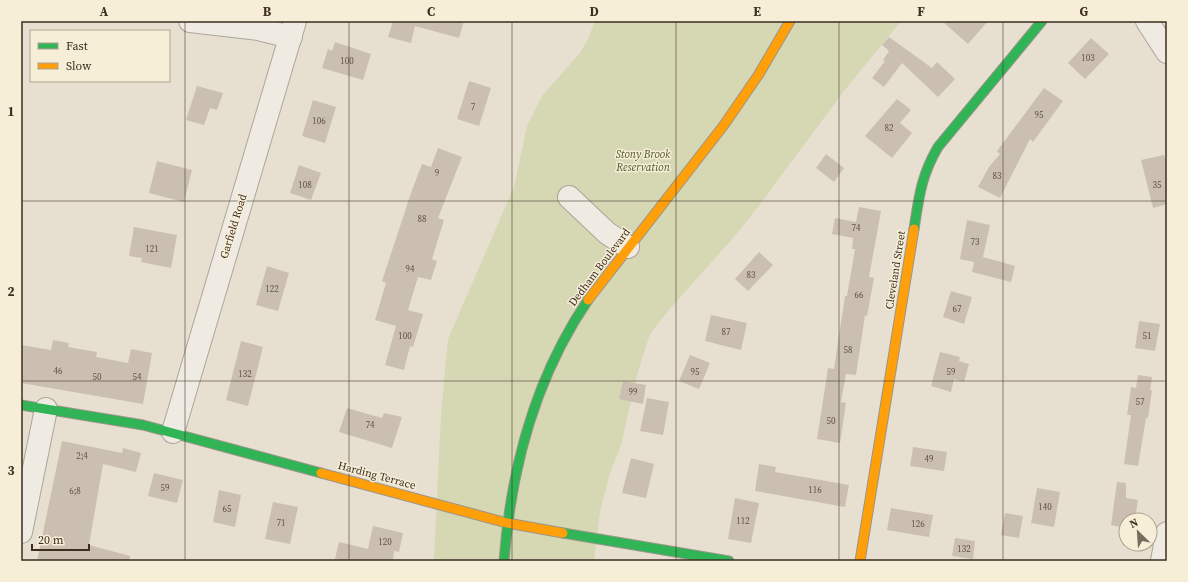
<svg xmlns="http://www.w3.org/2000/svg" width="1188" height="582" font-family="'Source Serif 4',serif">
	<rect width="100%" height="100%" fill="#e7e0d1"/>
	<!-- green -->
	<polygon fill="#d6d7b3" points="595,21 901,21 844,91 758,207 734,237 668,311 650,334 637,375 621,445 610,473 600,512 594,561 434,561 441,414 448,339 514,187 527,126 542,96 580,53 588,39"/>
	<!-- building -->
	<g fill="#cbbfb2">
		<polygon points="393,21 464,21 459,38 415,26 411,43 388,37"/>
		<polygon points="942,21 988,21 968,44"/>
		<polygon points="889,37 932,68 937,62 955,79 938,97 902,63 884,87 872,78 885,61 883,60 889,51 882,45"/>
		<polygon points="1091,38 1109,54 1085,79 1068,63"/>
		<polygon points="335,42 371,54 363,80 322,68 328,49 332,51"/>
		<polygon points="469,81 491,88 479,126 457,119"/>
		<polygon points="197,86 223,93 217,110 210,108 204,125 186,120"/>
		<polygon points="1044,88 1063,101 1033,142 1030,139 1000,198 978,187 989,167 1000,154 997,151"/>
		<polygon points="897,99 911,110 900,123 912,133 892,158 865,136"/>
		<polygon points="313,100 336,107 325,143 302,136"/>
		<polygon points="438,148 462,157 438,218 444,220 432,259 437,261 431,280 418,277 408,310 423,314 413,347 410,346 404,370 385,365 396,326 375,320 386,283 382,281 412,190 422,164 431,167"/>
		<polygon points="826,154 844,168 834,182 816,168"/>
		<polygon points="1164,155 1167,165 1167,204 1153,208 1141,160"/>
		<polygon points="157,161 192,170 184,202 149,193"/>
		<polygon points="299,165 321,173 311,200 290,193"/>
		<polygon points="859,207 881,211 869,277 874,278 867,316 865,315 856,375 846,374 841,402 846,403 840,443 817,439 828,368 834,369 845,296 847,296 855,249 852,249 853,238 832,234 835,218 856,222"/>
		<polygon points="967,220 990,225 983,257 1015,266 1011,282 972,272 974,262 960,259"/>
		<polygon points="134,227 177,235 171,268 141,262 142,258 129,256"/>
		<polygon points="759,252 773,265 748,291 735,279"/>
		<polygon points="267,266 289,273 278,311 256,305"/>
		<polygon points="951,291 972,297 964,324 943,317"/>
		<polygon points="711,315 747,323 741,350 705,341"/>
		<polygon points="1139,321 1160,324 1155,351 1135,348"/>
		<polygon points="53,340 69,343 68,347 97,352 96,357 128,363 131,349 152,353 143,404 21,383 21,345 51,350"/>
		<polygon points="241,341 263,347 248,406 226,400"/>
		<polygon points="940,352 960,357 959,361 969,364 964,382 954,379 951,392 931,386"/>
		<polygon points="690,355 710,363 699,389 679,381"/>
		<polygon points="1138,375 1152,377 1150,390 1152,390 1148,418 1146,418 1138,466 1124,464 1131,415 1127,415 1131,387 1136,388"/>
		<polygon points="623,381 646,385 643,404 619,399"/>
		<polygon points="647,398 669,402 663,435 640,431"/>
		<polygon points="347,408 382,418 384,413 402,417 392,448 339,432"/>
		<polygon points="62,441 122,453 123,448 141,453 136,472 103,464 89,545 130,556 130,561 37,561"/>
		<polygon points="913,447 947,452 944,471 910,466"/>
		<polygon points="631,458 654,464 646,498 622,493"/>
		<polygon points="759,464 776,467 775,472 849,485 845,507 755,491"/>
		<polygon points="154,473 183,480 177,503 148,496"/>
		<polygon points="1117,482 1126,483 1126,498 1138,500 1135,520 1126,520 1126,528 1111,525"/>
		<polygon points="1037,488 1060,492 1054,527 1031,523"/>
		<polygon points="219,490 241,495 235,527 213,522"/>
		<polygon points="735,498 759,503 751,543 728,539"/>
		<polygon points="273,502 298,507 290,544 265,539"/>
		<polygon points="891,508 933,515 929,537 887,530"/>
		<polygon points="1005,513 1023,516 1019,538 1001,535"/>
		<polygon points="373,526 403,533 399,552 394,551 393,561 343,561 335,559 339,542 368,549"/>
		<polygon points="955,538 975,541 973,559 952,556"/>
	</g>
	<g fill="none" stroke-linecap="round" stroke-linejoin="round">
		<defs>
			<g id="street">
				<polyline points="190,21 258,29 291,37"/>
				<polyline points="1147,21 1167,52"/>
				<polyline points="569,197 607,233 628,247"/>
				<polyline points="173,432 295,21"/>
				<polyline points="21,532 46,409"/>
				<polyline points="1162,561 1167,533"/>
			</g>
			<g id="fast">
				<path d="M914 229C919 197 921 176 938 147L1042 21"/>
				<polyline points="21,405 143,425 321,473"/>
				<polyline points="563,533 729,561"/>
				<path d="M504 561C511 467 535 378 588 300"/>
			</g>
			<g id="slow">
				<polyline points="588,300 724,125 759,74 790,21"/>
				<polyline points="321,473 507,523 563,533"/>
				<polyline points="860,561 914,229"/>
			</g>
		</defs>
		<!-- street casing -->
		<use href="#street" stroke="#ada599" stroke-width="24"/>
		<!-- fast casing -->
		<use href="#fast" stroke="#9c958a" stroke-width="11"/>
		<!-- slow casing -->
		<use href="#slow" stroke="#9c958a" stroke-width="11"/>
		<!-- street -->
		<use href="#street" stroke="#efebe3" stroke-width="22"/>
		<!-- fast -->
		<use href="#fast" stroke="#30b455" stroke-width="9"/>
		<!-- slow -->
		<use href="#slow" stroke="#ff9f0a" stroke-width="9"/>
	</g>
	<!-- grid -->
	<path fill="none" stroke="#3d2e20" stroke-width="1" stroke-opacity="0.55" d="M185 21V561M349 21V561M512 21V561M676 21V561M839 21V561M1003 21V561M21 201H1167M21 381H1167"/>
	<g text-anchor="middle" stroke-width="3" stroke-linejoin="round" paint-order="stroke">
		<!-- number labels -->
		<g font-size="9" fill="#605244">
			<text x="1088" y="61">103</text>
			<text x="347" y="64">100</text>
			<text x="473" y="110">7</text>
			<text x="1039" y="118">95</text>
			<text x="319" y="124">106</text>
			<text x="889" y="131">82</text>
			<text x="437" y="176">9</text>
			<text x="997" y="179">83</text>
			<text x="305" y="188">108</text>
			<text x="1157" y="188">35</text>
			<text x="422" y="222">88</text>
			<text x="856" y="231">74</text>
			<text x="975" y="245">73</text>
			<text x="152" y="252">121</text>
			<text x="410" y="272">94</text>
			<text x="751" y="278">83</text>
			<text x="272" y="292">122</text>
			<text x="859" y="298">66</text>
			<text x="957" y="312">67</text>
			<text x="726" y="335">87</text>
			<text x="405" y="339">100</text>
			<text x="1147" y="339">51</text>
			<text x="848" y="353">58</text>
			<text x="58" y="374">46</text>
			<text x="695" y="375">95</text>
			<text x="951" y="375">59</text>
			<text x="245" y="377">132</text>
			<text x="97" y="380">50</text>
			<text x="137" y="380">54</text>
			<text x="633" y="395">99</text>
			<text x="1140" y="405">57</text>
			<text x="831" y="424">50</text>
			<text x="370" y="428">74</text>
			<text x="82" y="459">2;4</text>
			<text x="929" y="462">49</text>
			<text x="165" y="491">59</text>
			<text x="815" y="493">116</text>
			<text x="75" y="494">6;8</text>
			<text x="1045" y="510">140</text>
			<text x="227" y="512">65</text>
			<text x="743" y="524">112</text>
			<text x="281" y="526">71</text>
			<text x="918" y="527">126</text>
			<text x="385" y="545">120</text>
			<text x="964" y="552">132</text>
		</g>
		<!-- park labels -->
		<g font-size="11" font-style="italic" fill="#4d5a26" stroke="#f7eed8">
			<text x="643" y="158">Stony Brook<tspan x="643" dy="13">Reservation</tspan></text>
		</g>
		<!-- street labels -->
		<g font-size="11" fill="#3d2e20" stroke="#f7eed8">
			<text transform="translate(233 226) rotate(-73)" y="4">Garfield Road</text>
			<text transform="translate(599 267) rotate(-53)" y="4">Dedham Boulevard</text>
			<text transform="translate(895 270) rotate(-81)" y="4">Cleveland Street</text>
			<text transform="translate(377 475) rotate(15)" y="4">Harding Terrace</text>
		</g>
	</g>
	<!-- border -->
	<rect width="1188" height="582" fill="none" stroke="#f7eed8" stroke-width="44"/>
	<!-- legend -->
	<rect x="30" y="30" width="140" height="52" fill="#f7eed8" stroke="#ada18e"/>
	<rect x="38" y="43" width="20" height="6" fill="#30b455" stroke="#ada18e"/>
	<text x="66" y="50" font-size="12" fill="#3d2e20">Fast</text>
	<rect x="38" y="63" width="20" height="6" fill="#ff9f0a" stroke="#ada18e"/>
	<text x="66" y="70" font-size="12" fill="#3d2e20">Slow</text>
	<!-- north arrow -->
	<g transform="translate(1138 532) rotate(335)"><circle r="19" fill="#f7eed8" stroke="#ada18e"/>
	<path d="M0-3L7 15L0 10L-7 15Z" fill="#786c5e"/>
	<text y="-6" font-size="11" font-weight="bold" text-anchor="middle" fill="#3d2e20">N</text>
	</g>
	<!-- scale -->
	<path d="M32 544v6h57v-6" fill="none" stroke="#3d2e20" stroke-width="2"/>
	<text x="38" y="544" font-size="12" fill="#3d2e20" stroke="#f7eed8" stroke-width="3" paint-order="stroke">20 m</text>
	<rect x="22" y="22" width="1144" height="538" fill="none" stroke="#3d2e20" stroke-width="1.5"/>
	<g font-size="13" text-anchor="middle" font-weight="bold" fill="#3d2e20">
		<text x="104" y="16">A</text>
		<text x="267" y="16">B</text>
		<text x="431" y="16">C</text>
		<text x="594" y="16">D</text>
		<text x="757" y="16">E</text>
		<text x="921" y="16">F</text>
		<text x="1084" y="16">G</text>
		<text x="11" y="116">1</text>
		<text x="11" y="296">2</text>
		<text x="11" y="475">3</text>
	</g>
</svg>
